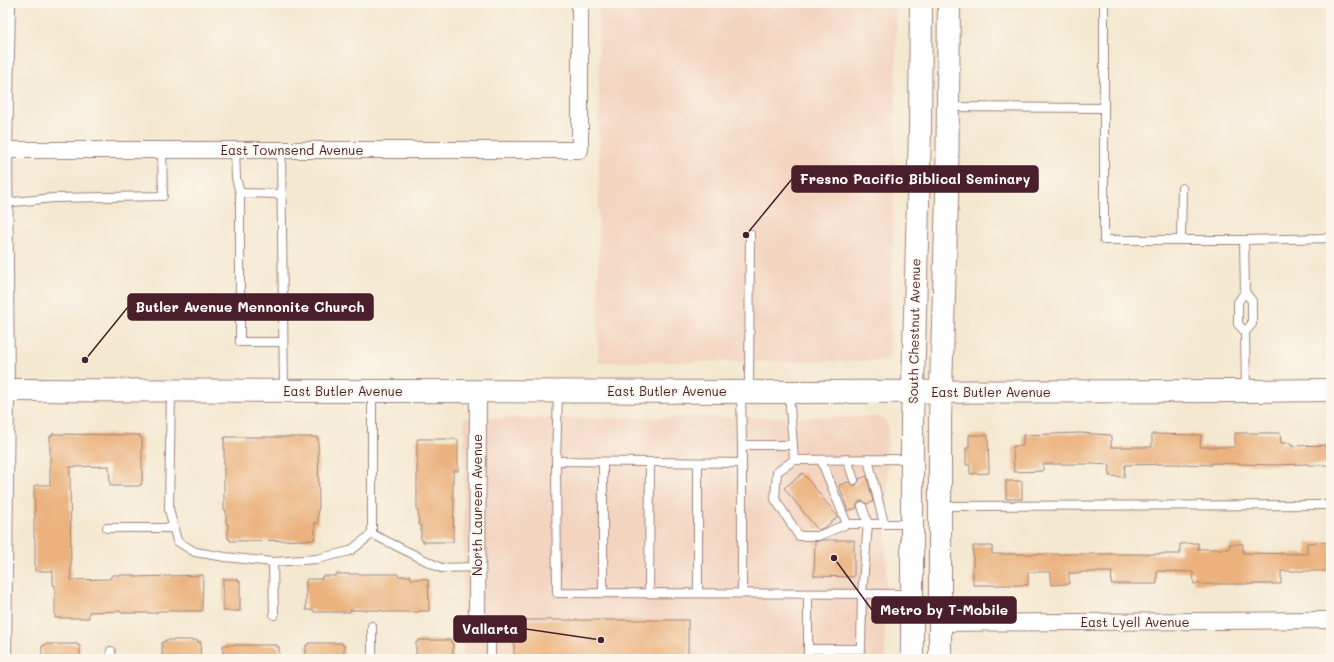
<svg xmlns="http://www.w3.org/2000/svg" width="1334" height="662" font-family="Mali,sans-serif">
	<rect width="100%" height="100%" fill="#fbf7ec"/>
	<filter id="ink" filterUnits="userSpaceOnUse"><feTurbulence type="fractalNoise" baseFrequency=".025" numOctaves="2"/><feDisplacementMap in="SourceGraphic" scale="8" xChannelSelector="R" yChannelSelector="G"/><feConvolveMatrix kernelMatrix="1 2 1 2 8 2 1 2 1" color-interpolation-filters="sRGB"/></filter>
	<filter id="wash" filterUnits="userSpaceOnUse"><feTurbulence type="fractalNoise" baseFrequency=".012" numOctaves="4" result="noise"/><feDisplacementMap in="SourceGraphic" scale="16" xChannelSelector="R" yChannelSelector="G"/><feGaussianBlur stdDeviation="0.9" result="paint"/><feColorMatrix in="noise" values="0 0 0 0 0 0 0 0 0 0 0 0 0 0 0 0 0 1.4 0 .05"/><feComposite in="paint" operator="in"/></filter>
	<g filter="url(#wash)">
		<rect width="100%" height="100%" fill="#f4e8d0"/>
		<!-- built -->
		<g fill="#f3d4bf">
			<polygon points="599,3 897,3 895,144 890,356 887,360 884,361 598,362"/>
			<polygon points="878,417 885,420 888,428 885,659 463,659 464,418"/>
		</g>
		<g id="blocks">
			<!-- building -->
			<g fill="#ebb27e">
				<polygon points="1080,433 1111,435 1111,447 1152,447 1152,434 1201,435 1200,447 1235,447 1235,433 1280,433 1281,443 1291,443 1291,446 1331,445 1331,465 1308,465 1308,464 1272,465 1212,463 1212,465 1171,464 1125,465 1124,477 1109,476 1110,465 1092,464 1043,464 1043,471 1014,472 1013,446 1023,446 1023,435"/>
				<polygon points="52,434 140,435 140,438 142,438 142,484 140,484 140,486 110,486 109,466 70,467 71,580 110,579 110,577 112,577 112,575 135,575 135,577 203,575 202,611 157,611 157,613 121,613 121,611 89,612 89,618 55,618 55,585 53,585 53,571 35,571 35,538 34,538 34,518 35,518 34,487 35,485 50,485 50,436 52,436"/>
				<polygon points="969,435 988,435 989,473 970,474 970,465 966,465 966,448 969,448"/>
				<polygon points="225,437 316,437 316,438 318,438 319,509 318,509 318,523 315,523 315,538 314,538 314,540 230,541 230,539 228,539 228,524 226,524 226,510 224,510 224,438 225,438"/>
				<polygon points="418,439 456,439 456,440 458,440 458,471 453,471 453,498 454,498 453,542 423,542 423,540 421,540 421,525 419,525 418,511 417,511 417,440 418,440"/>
				<polygon points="803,473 838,517 825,527 818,530 784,488"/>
				<polygon points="867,476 873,502 867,504 863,501 860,501 857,505 857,508 848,511 839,485 849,482 853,485 856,485 859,481 859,479"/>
				<rect x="1006" y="481" width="16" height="18"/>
				<polygon points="822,540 854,540 854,577 814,576 815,542"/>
				<polygon points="1331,542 1331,571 1281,571 1281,584 1194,584 1193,572 1157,571 1157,584 1111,584 1112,572 1082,572 1082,573 1069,573 1069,584 1051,585 1051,572 1028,572 1028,585 973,585 973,546 992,546 992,554 1180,554 1180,544 1198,543 1198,549 1229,549 1230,544 1243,544 1243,553 1307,554 1307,543"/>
				<polygon points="336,574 398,574 398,576 411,576 411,579 426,579 426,580 428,580 429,611 419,611 419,612 384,612 384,611 373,610 350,610 350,612 314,612 314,610 306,610 306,580 307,580 307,579 322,579 322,576 336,576"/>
				<polygon points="223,579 238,579 238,581 240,581 240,611 223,611"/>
				<rect x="514" y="620" width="174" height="39"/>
				<polygon points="165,640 198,640 198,642 201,642 200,658 162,658 162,642 165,642"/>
				<polygon points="418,640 451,640 451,643 453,643 453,659 416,658 416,642 418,642"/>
				<polygon points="308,643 342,643 342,645 344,645 344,659 306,659 306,645 308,645"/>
				<polygon points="44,644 78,644 78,646 80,646 80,659 42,659 42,646 44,646"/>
				<polygon points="223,645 277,645 277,647 279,647 279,659 223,659"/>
			</g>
		</g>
	</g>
	<g filter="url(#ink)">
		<use href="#blocks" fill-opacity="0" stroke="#9f847e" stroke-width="1"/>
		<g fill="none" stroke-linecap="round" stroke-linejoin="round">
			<defs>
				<g id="lane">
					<polyline points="1104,3 1104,240 1244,240 1331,238"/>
					<polyline points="949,107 1104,108"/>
					<polyline points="235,150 236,178 240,193 240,342 283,342"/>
					<polyline points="281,150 284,390"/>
					<polyline points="240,193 282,194"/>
					<polyline points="4,203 53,198 163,196 162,150"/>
					<polyline points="1181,240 1182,188"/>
					<polyline points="1244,240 1245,292"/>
					<polyline points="1245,332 1252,324 1252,301 1245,292 1238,302 1238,324 1245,332 1246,390"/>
					<polyline points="372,391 372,534 441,568 477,567"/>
					<polyline points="749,391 750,234"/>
					<polyline points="171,392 169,509 177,541 195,552 225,557 273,562 317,559 350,551 372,534"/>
					<polyline points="558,392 556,461 557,593 912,594"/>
					<polyline points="741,393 742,445 792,445"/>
					<polyline points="789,393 794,460"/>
					<polyline points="742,445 742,593"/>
					<polyline points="847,459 854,480"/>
					<polyline points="868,459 884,524"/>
					<polyline points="821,460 847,524"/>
					<polyline points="556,461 741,463"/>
					<polyline points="603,462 603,593"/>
					<polyline points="698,463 698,593"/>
					<polyline points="862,506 868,524 847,524 818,536 799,536 775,499 777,472 794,460 911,459"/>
					<polyline points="940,506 1331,505"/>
					<polyline points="107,528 174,528"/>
					<polyline points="273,562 274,615"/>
					<polyline points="649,593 650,462"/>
					<polyline points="808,594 808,649"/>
					<polyline points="477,619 491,632 491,659"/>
					<polyline points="372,626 372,659"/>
					<polyline points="111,651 111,659"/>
					<polyline points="808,659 808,649 861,649 862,594 868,524 912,524"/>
				</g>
				<g id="street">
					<polyline points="3,150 580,150 580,3"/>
					<polyline points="477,619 478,391"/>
					<polyline points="940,623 1331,620"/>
					<polyline points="3,659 6,390 4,150 7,3"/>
				</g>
				<g id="secondary">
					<polyline points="3,390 789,392 1246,391 1331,390"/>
					<polyline points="912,659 912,422 920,131 921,3"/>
					<polyline points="940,659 940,420 947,197 949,3"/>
				</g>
			</defs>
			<!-- lane casing -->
			<use href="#lane" stroke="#9f847e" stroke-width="10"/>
			<!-- street casing -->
			<use href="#street" stroke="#9f847e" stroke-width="18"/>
			<!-- secondary casing -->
			<use href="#secondary" stroke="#9f847e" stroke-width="24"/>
			<!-- lane -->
			<use href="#lane" stroke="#fff" stroke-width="8"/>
			<!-- street -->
			<use href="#street" stroke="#fff" stroke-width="16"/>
			<!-- secondary -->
			<use href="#secondary" stroke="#fff" stroke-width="22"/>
		</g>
	</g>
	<g text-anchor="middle" stroke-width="4" stroke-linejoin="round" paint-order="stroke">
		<!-- street labels -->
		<g font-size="13" fill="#4a1f2b" stroke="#fbf7ec">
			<text x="292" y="155">East Townsend Avenue</text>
			<text transform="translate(914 331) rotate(-89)" y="5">South Chestnut Avenue</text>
			<text x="343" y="396">East Butler Avenue</text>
			<text x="667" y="396">East Butler Avenue</text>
			<text x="991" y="397">East Butler Avenue</text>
			<text transform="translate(477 505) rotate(-90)" y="5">North Laureen Avenue</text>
			<text x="1135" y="627">East Lyell Avenue</text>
		</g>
	</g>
	<!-- callouts -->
	<path fill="none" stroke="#4a1f2b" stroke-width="1.5" d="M746 235L792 179M85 360L128 307M834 558L872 610M601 640L526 629"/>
	<g fill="#4a1f2b" stroke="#fbf7ec" stroke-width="1.5">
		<circle cx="746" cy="235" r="4"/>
		<circle cx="85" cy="360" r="4"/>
		<circle cx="834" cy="558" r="4"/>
		<circle cx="601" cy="640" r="4"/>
	</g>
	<g fill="#4a1f2b" stroke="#4a1f2b" stroke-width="1.5">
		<rect x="792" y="166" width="246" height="26" rx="4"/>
		<rect x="128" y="294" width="245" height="26" rx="4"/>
		<rect x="872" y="597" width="144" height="26" rx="4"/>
		<rect x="454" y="616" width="72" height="26" rx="4"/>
	</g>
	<g font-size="14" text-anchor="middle" font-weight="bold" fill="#fff">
		<text x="915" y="184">Fresno Pacific Biblical Seminary</text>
		<text x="250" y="312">Butler Avenue Mennonite Church</text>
		<text x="944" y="615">Metro by T-Mobile</text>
		<text x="490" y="634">Vallarta</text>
	</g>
	<!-- margin -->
	<rect width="1334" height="662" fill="none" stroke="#fbf7ec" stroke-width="16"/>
</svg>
